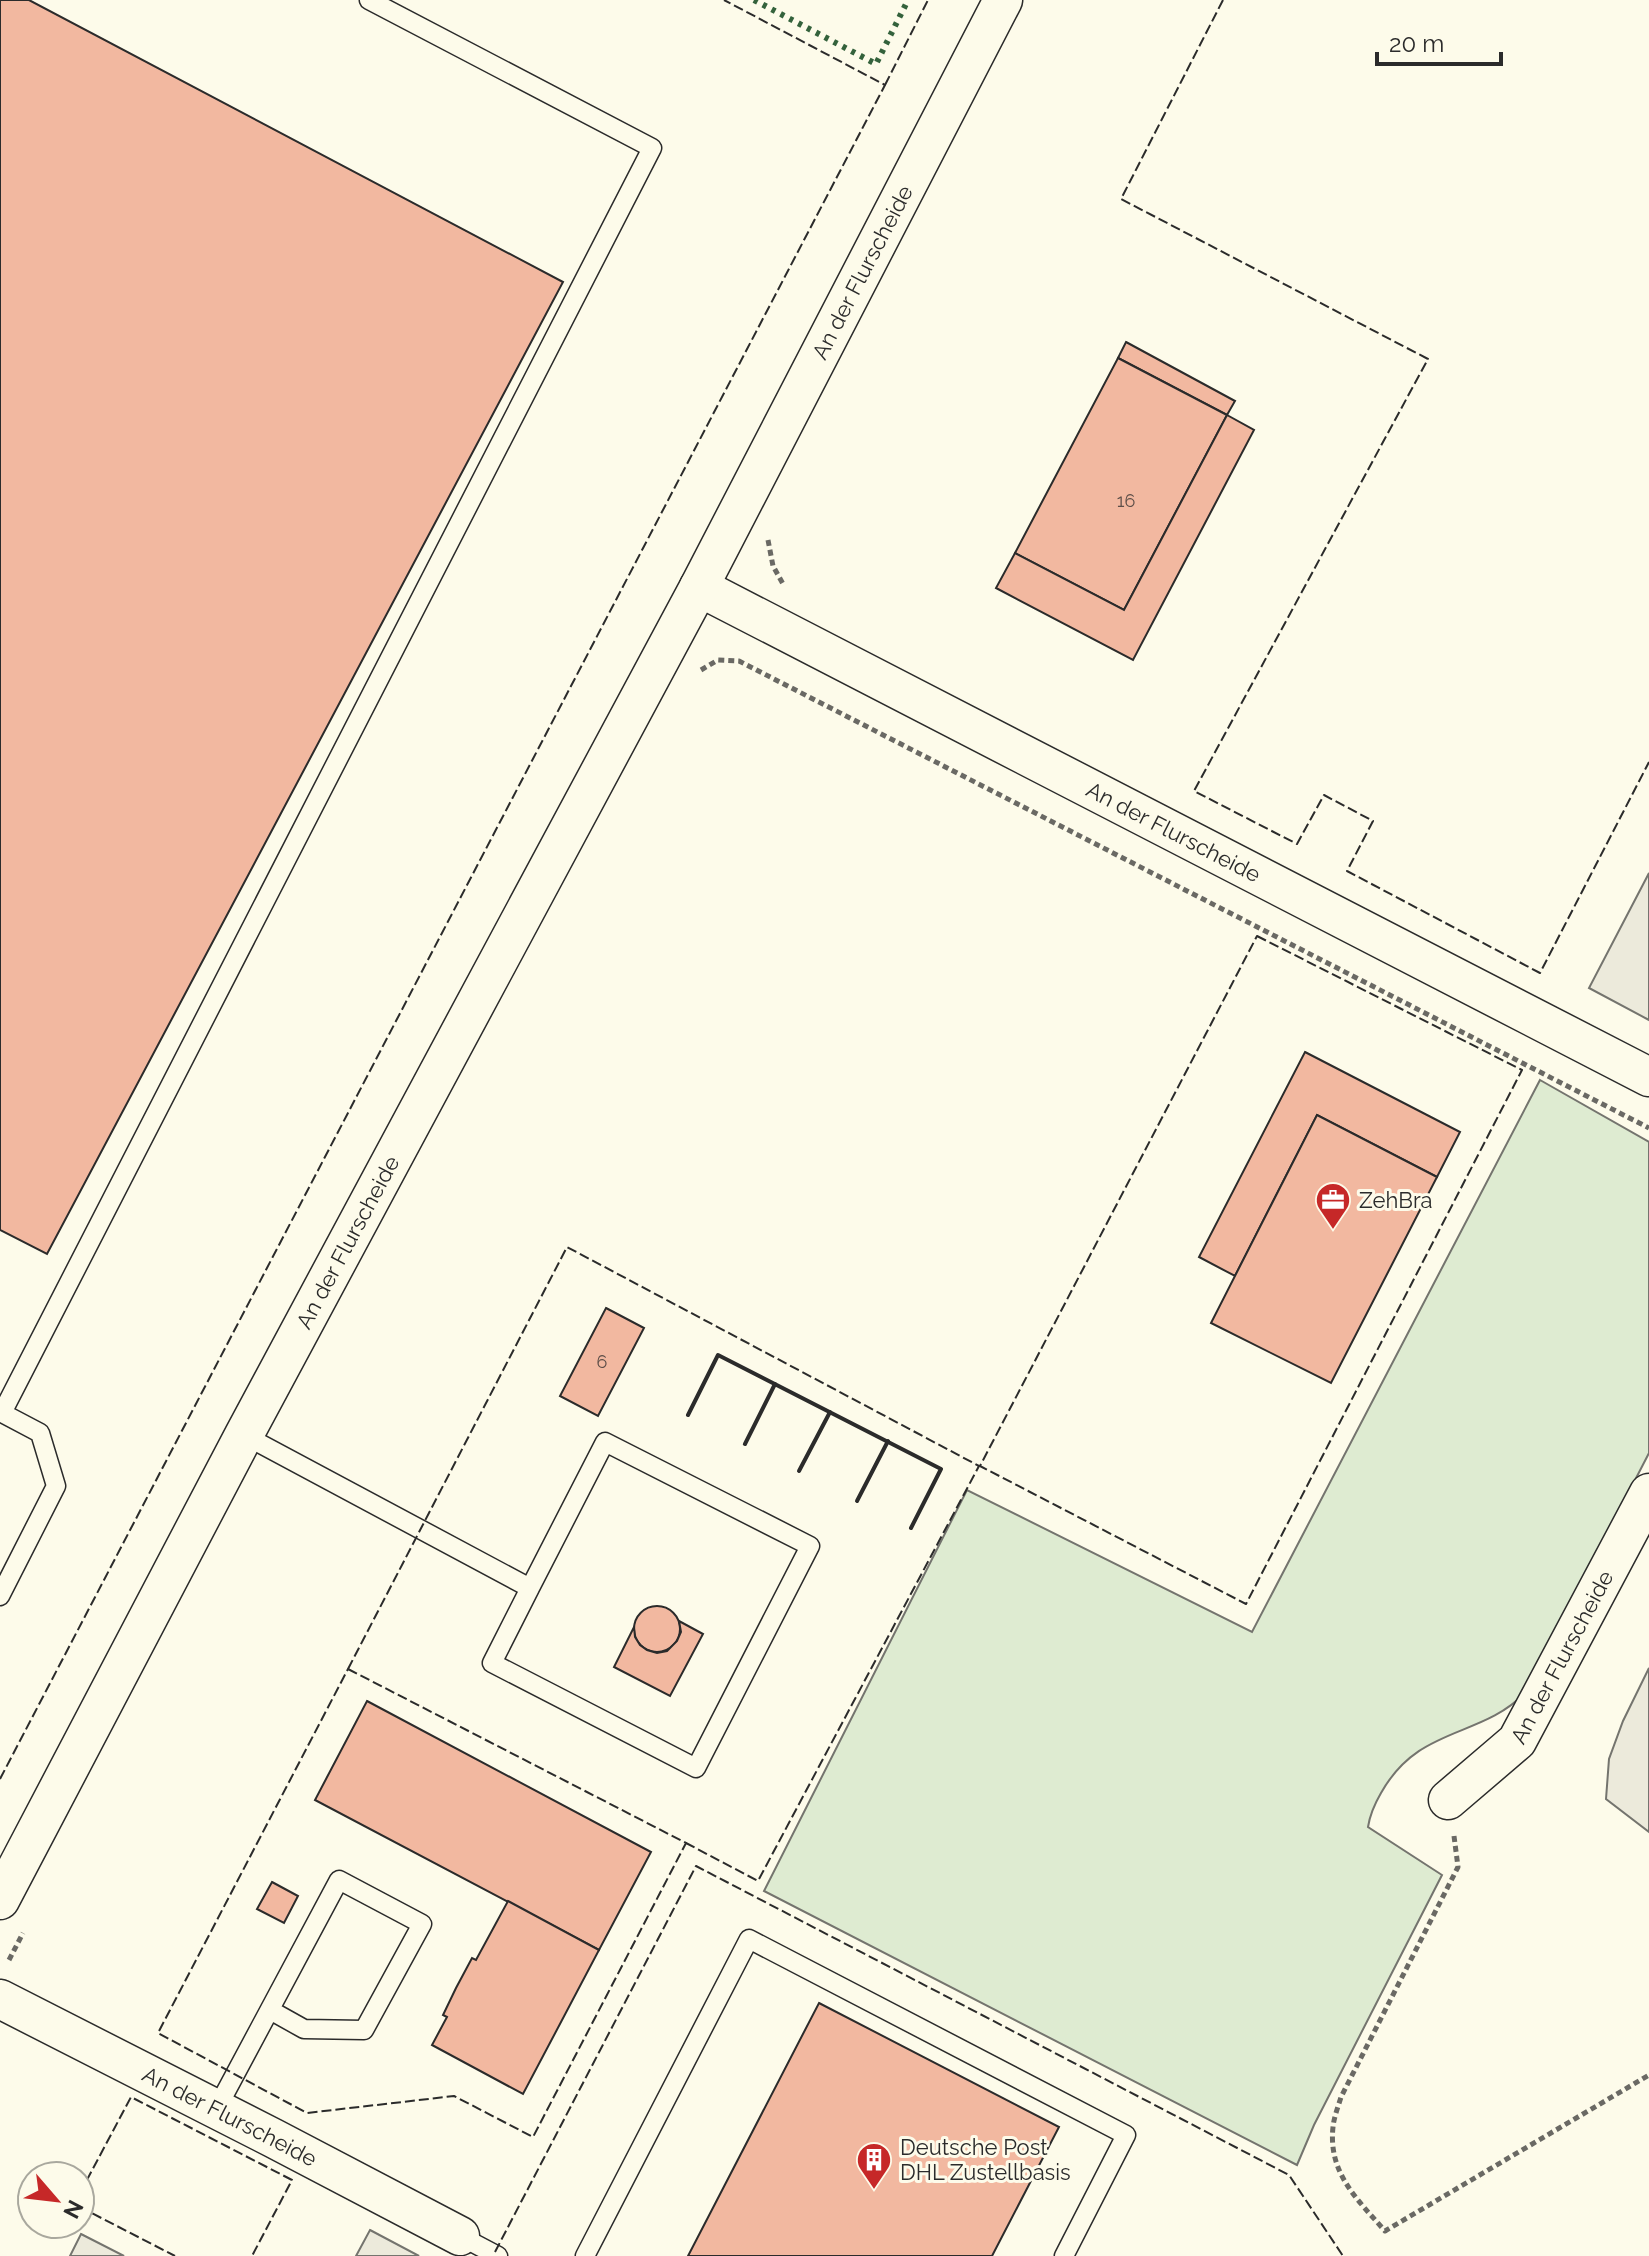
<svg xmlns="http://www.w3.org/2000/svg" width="1649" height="2256" font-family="Raleway,sans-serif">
	<rect width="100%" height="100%" fill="#fdfbea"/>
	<!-- green -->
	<path fill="#deebd1" stroke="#74746e" stroke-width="2" d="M1540 1080 1649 1142V1453L1525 1693C1480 1739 1419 1725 1381 1793 1374 1805 1370 1814 1368 1827L1442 1875 1314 2125 1297 2165 764 1891 967 1490 1252 1632Z"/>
	<!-- parking -->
	<g fill="#eceadb" stroke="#74746e" stroke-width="2">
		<polygon points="1649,873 1649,1020 1589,988"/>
		<polygon points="1649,1668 1649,1832 1606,1799 1609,1759 1623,1721"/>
		<polygon points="370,2230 419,2256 356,2256"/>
		<polygon points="81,2234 124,2256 70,2256"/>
	</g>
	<!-- building -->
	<g fill="#f2b8a0" stroke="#2b2b2b" stroke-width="2">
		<polygon points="0,0 29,0 563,282 47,1254 0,1230"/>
		<polygon points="1126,342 1235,401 1227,415 1118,358"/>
		<polygon points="1118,358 1227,415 1124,610 1015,553"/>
		<polygon points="1227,415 1254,430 1133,660 996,588 1015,553 1124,610"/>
		<polygon points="1305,1052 1460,1132 1437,1177 1317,1115 1235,1276 1199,1257"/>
		<polygon points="1317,1115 1437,1177 1331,1383 1211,1323"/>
		<polygon points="606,1308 644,1328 598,1416 560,1396"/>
		<circle cx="657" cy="1629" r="23"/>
		<polygon points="679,1621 703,1634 670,1696 614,1667 634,1627 635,1637 640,1645 647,1650 657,1653 667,1651 677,1641 681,1632"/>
		<polygon points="367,1701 651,1852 599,1950 315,1800"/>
		<polygon points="272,1882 298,1896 284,1923 257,1909"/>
		<polygon points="508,1901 599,1950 523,2094 432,2045 447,2017 443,2015 456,1988 472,1958 476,1960"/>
		<polygon points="819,2003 1059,2127 992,2256 688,2256"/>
	</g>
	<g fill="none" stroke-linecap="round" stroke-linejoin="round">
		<defs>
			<g id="lane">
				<polyline points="244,1435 530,1588 492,1663 696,1768 810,1546 605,1442 530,1588"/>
				<polyline points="0,1596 56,1486 40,1433 2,1413 652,148 369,0"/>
				<polyline points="216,2110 339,1880 422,1924 364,2030 304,2029 270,2010"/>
				<polyline points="460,2236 498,2256"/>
				<polyline points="585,2256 749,1939 1126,2135 1064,2256"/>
			</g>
			<g id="street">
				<path id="s1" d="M699 587 1649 1077"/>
				<path id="s2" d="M1448 1800 1517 1741 1649 1493"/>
				<path id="s3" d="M0 1900 244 1435 699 587 1003 0"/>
				<path id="s4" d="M0 1999 273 2138 460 2236"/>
			</g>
		</defs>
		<!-- lane casing -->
		<use href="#lane" stroke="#2b2b2b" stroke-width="21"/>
		<!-- street casing -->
		<use href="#street" stroke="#2b2b2b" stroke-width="41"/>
		<!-- path -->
		<g stroke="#6a6964" stroke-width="5" stroke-dasharray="6 4" stroke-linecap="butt">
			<polyline points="768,540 773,566 783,584"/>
			<polyline points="701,670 718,660 739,661 1649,1128"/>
			<path d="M1454 1836 1458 1867 1341 2097C1338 2107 1334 2117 1333 2127 1328 2173 1357 2199 1385 2231L1649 2075"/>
			<polyline points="9,1960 23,1933"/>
		</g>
		<!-- lane -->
		<use href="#lane" stroke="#fdfbea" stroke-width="18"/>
		<!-- street -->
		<use href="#street" stroke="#fdfbea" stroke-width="38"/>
		<!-- hedge -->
		<polyline stroke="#34623c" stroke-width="6" stroke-dasharray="4 6" stroke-linecap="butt" points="754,0 876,64 908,0"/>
		<!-- fence -->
		<g stroke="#2b2b2b" stroke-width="2" stroke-dasharray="10 4" stroke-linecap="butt">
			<polyline points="1223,0 1121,199 1428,359 1194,791 1297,844 1324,795 1373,821 1347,871 1540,973 1649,762"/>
			<polyline points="885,85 928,0"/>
			<polygon points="1257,936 1522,1070 1246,1604 980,1466"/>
			<polygon points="348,1669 686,1843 533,2137 454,2096 307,2113 158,2033"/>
			<polyline points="348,1669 567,1247 979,1466 758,1881 686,1843"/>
			<polyline points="0,1779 885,85 724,0"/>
			<polyline points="80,2193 131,2097 292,2180 252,2256"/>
			<polyline points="80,2207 175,2256"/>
			<polyline points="495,2252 696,1866 1289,2175 1343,2256"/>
		</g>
		<!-- wall -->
		<g stroke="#2b2b2b" stroke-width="4">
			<polyline points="688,1415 718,1355 941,1469 911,1528"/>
			<polyline points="745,1444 775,1384"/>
			<polyline points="799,1471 830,1412"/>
			<polyline points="857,1501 888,1441"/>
		</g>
	</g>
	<!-- icons -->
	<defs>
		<symbol id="office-pin" viewBox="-11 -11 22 30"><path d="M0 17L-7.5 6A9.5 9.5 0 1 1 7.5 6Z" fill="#c62828" stroke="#fdfbea"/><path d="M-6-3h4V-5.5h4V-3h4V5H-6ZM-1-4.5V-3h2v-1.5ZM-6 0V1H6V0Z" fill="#fff"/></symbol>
		<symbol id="building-pin" viewBox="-11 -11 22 30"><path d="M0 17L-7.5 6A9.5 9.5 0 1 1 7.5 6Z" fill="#c62828" stroke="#fdfbea"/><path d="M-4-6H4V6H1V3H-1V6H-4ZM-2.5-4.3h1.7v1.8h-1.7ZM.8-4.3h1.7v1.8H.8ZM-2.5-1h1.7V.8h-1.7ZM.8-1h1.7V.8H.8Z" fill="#fff"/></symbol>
	</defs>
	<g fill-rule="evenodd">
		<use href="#office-pin" x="1313" y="1180" width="40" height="54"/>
		<use href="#building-pin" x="854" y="2140" width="40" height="54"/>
	</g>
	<g text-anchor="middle" stroke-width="6" stroke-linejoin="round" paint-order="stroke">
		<!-- number labels -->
		<g font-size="18" fill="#5d4e48">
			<text x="1126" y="507">16</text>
			<text x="602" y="1368">6</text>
		</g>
		<!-- street labels -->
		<g font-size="22" fill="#2b2b2b" stroke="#fdfbea">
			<text dy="8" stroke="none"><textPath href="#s3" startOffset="1842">An der Flurscheide</textPath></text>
			<text dy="8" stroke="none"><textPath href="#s1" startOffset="534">An der Flurscheide</textPath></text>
			<text dy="8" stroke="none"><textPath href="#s3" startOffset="744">An der Flurscheide</textPath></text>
			<text dy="8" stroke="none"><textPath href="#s2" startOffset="186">An der Flurscheide</textPath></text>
			<text dy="8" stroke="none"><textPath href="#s4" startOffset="258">An der Flurscheide</textPath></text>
		</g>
		<!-- poi labels -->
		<g font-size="22" fill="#2b2b2b" stroke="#fdfbea" text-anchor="start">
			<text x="1359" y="1208">ZehBra</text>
			<text x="900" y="2155">Deutsche Post<tspan x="900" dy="25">DHL Zustellbasis</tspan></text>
		</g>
	</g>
	<!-- north arrow -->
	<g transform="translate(56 2200) rotate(118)"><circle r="38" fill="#fdfbea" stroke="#a9a89e" stroke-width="2"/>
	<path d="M0-6L14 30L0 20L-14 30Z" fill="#c62828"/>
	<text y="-12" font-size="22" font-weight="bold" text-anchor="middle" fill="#2b2b2b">N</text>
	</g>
	<!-- scale -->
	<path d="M1377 52v12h124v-12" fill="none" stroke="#2b2b2b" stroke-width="4"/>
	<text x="1389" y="52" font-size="24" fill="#2b2b2b" stroke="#fdfbea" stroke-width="6" paint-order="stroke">20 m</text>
</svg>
